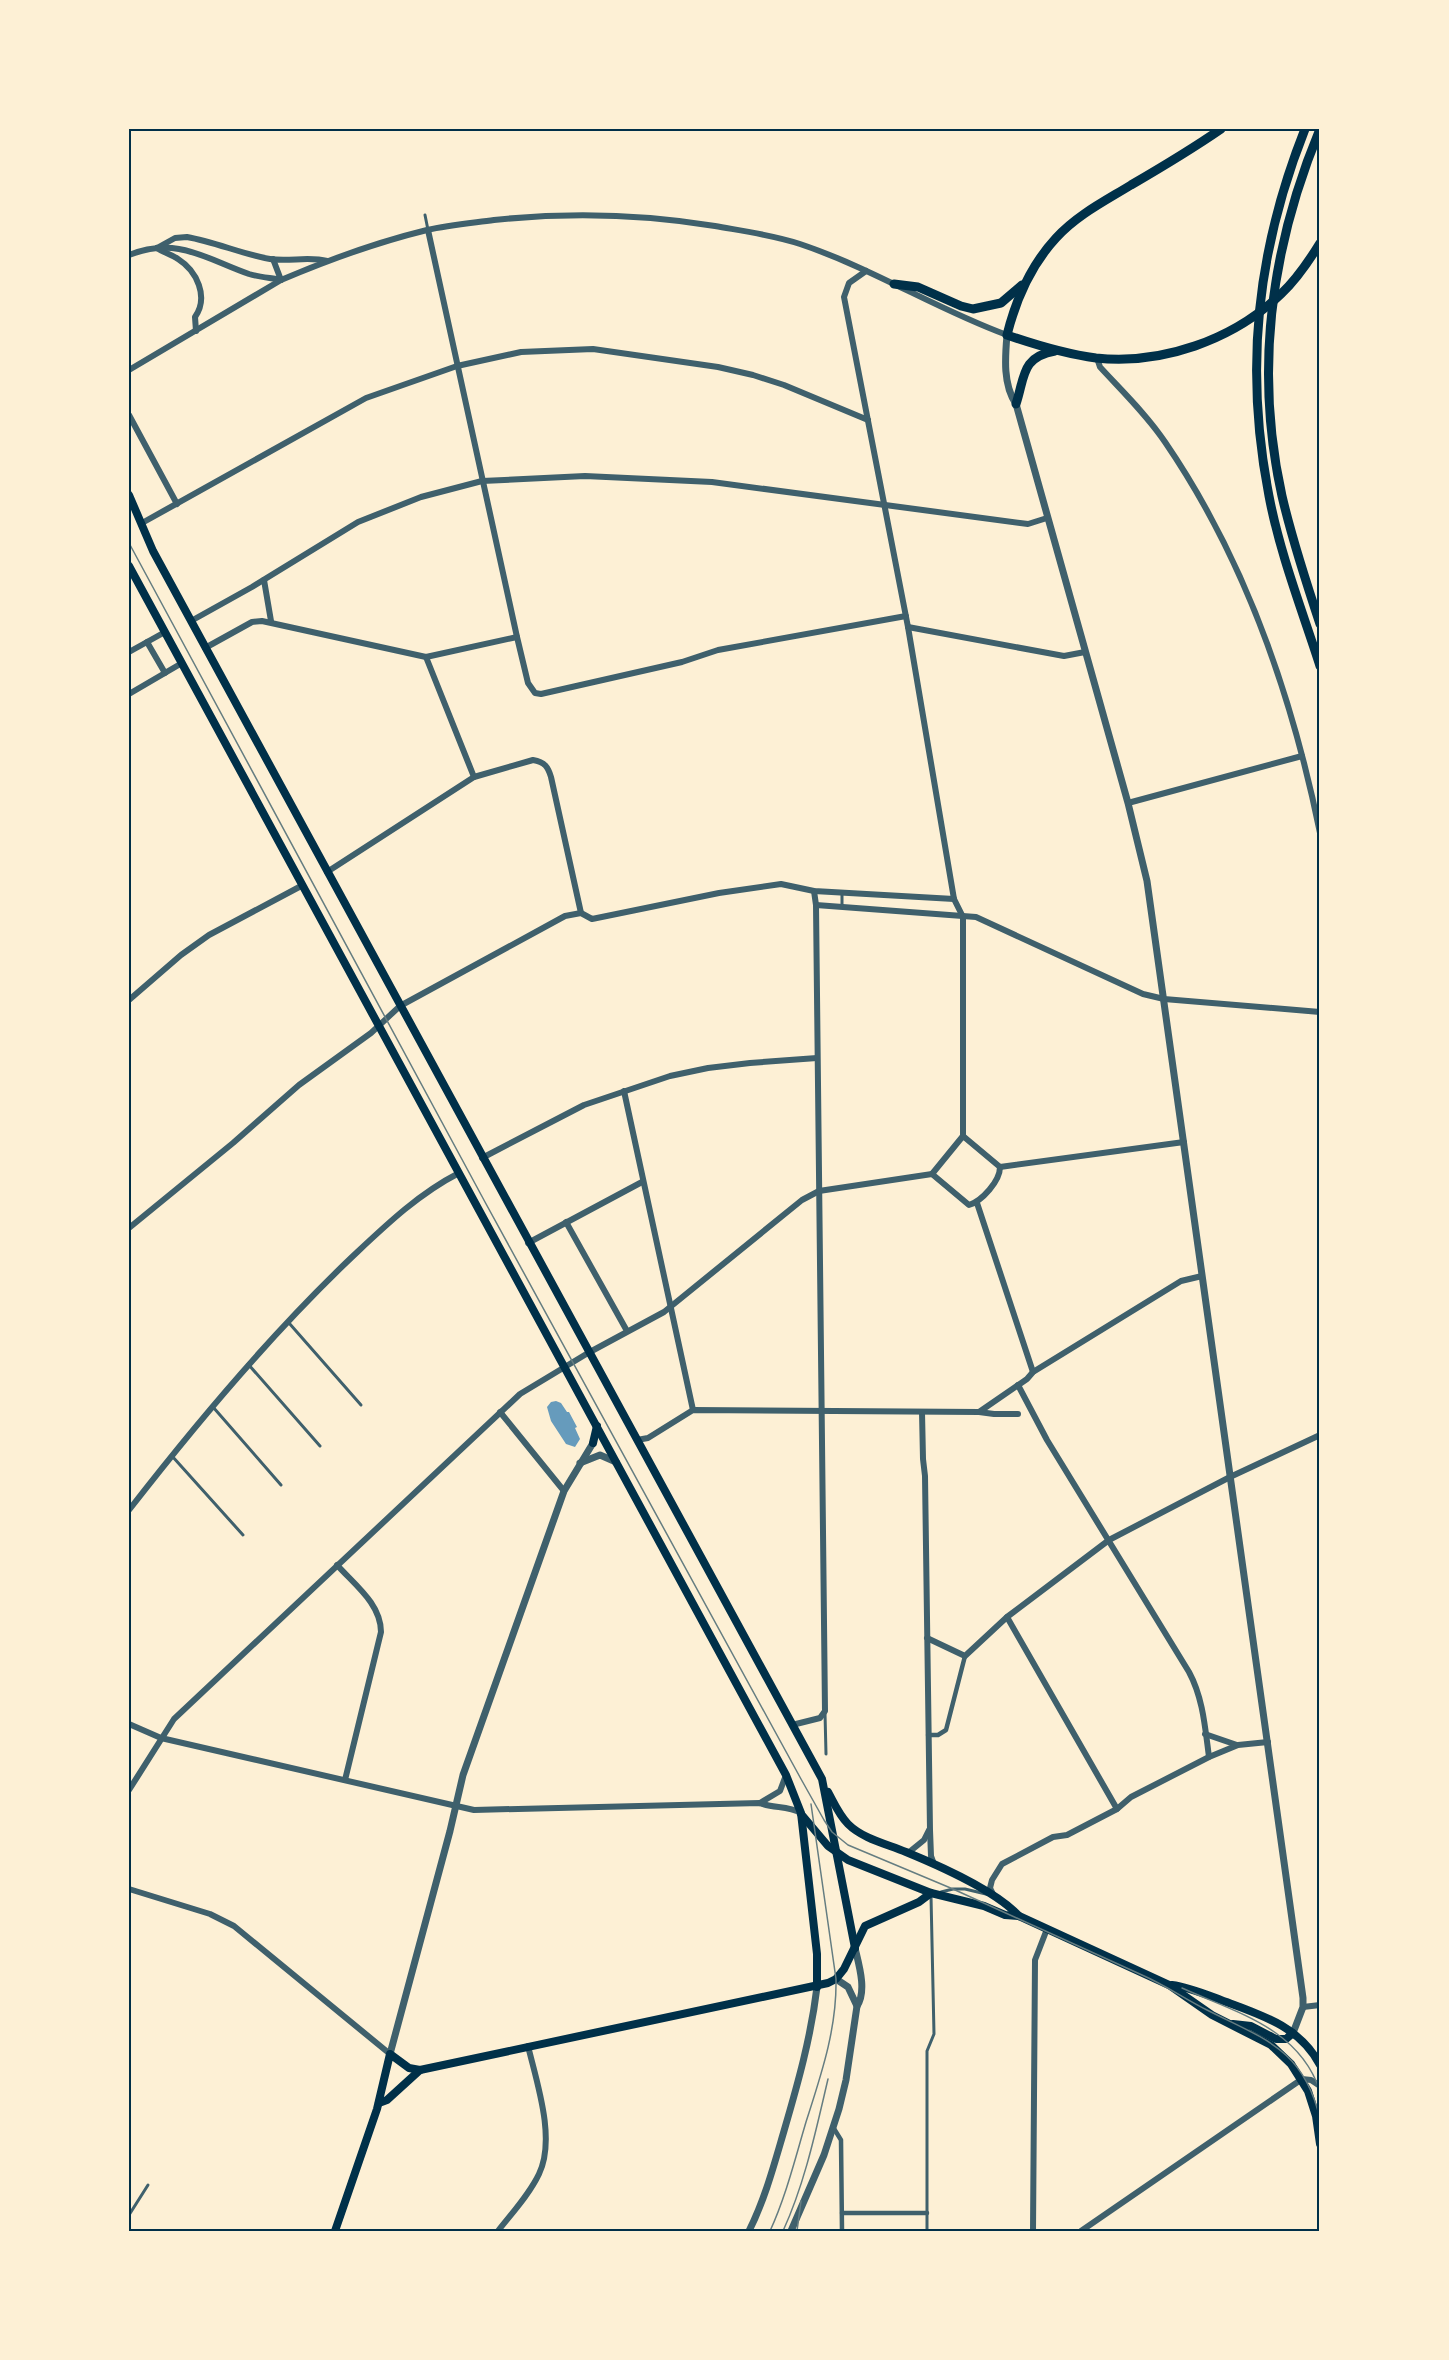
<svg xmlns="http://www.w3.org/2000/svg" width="1449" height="2360" font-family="'Roboto Condensed',sans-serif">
	<rect width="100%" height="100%" fill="#fdf0d5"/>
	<!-- water -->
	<polygon fill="#669bbc" points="556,1401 561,1403 567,1412 569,1412 577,1427 575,1428 580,1439 575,1447 566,1444 551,1421 547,1407 551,1402"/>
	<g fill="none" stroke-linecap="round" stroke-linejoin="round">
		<!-- service -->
		<g stroke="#3f606c" stroke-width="3">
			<polyline points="425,215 428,230"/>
			<polyline points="842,906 842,893"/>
			<polyline points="289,1323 361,1405"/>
			<polyline points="248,1364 320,1446"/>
			<polyline points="213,1407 281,1485"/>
			<polyline points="172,1456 243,1535"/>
			<polyline points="825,1713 826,1754"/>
			<polyline points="941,1892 953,1889 965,1889 990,1895"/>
			<polyline points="129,2215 148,2185"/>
			<polyline points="927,2231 927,2051 934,2034 931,1896"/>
		</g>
		<!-- pedestrian -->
		<g stroke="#3f606c" stroke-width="4.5">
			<polyline points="928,1735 938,1735 946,1730 965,1656"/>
			<polyline points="833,2127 841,2140 842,2231"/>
			<polyline points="842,2213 927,2213"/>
		</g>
		<!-- minor -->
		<g stroke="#3f606c" stroke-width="6">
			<polyline points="428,230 517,637 528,683 535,693 541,694 682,662 718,650 906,616"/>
			<path d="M157 248 175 238 187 237C215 242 242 254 270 259 289 262 309 256 327 261"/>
			<path d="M157 248C164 253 171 254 178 259 197 271 209 297 195 317L196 331"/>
			<path d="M129 255C178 236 206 259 249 274 259 277 271 278 281 280"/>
			<polyline points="273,259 281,280"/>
			<polyline points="866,271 849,283 844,297 908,627 954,899 963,917 963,1136"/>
			<path d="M1097 358 1100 367C1122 391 1147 415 1165 442 1245 559 1292 695 1320 833"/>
			<path d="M129 370 281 280C328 260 378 242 427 230 449 225 472 223 494 220 569 212 642 214 715 226 743 231 773 235 800 244 872 268 936 309 1007 335"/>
			<polyline points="129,415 177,504"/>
			<polyline points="142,523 366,398 457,366 521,352 593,349 718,367 753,375 784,385 868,420"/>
			<polyline points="264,580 271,621"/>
			<polyline points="191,621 252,587 358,522 421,497 482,481 585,476 712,482 1028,524 1047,518"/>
			<polyline points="908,627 1064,656 1085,652"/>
			<polyline points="147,642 165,673"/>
			<polyline points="205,648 252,622 262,621 426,657 517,637"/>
			<polyline points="129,652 165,632"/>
			<polyline points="426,657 474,777"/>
			<polyline points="129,694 182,663"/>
			<polyline points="1128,803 1302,756"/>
			<path d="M327 872 474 777 533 760C545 762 548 767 551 777L581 913"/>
			<polyline points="816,905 976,917 1143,994 1164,999 1320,1012"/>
			<polyline points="129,1000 181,955 209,935 303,885"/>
			<polyline points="624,1091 693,1410"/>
			<path d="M963 1136 1000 1167C1000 1181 982 1201 969 1205L932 1174Z"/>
			<polyline points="482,1158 584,1105 670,1076 708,1068 750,1063 817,1058"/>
			<polyline points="1000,1167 1184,1142"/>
			<polyline points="977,1203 1033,1372"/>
			<polyline points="566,1222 627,1331"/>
			<polyline points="129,1228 233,1143 299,1085 371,1033 400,1006 565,916 581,913 592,919 719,893 781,884 814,891 954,899"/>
			<polyline points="528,1243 642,1182"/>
			<path d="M1018 1385 1047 1440 1189 1672C1203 1698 1205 1727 1209 1757"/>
			<polyline points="500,1412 564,1491"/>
			<polyline points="922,1412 923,1459 925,1476 930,1830 931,1856 934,1864"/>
			<polyline points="979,1412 994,1414 1018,1414"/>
			<polyline points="637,1440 648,1438 693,1410 979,1412 1027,1379 1033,1372 1181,1281 1202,1276"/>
			<path d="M129 1510C198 1421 270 1335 352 1257 385 1226 418 1194 459 1173"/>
			<path d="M337 1565C355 1585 381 1604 381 1632L345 1780"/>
			<polyline points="1007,1617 1117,1809"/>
			<polyline points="927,1638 965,1656 1007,1617 1109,1540 1230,1477 1320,1435"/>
			<path d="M129 1724 161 1738 474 1810 760 1803C774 1809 787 1805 801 1813"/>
			<polyline points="792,1725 820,1718 825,1711 816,905 814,891"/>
			<polyline points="1205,1734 1237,1745"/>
			<polyline points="129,1790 174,1719 520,1394 588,1353 664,1312 802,1200 819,1191 932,1174"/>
			<polyline points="760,1803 780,1791 786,1775"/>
			<polyline points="908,1853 924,1840 929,1830"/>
			<polyline points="129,1889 210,1914 234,1926 390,2054"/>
			<polyline points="994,1896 990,1888 992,1880 1002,1864 1053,1837 1067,1835 1117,1809 1131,1797 1209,1757 1238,1745 1268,1742"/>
			<polyline points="1303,2007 1320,2005"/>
			<path d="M498 2231C512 2213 529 2195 539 2174 556 2139 537 2083 528 2046"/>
			<polyline points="1033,2231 1035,1960 1047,1929"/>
			<polyline points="1081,2231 1302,2079 1311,2080 1320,2086"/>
		</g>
		<!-- tertiary -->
		<g stroke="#3f606c" stroke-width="7">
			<path d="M1007 335C1005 358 1003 385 1016 404L1128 803 1147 881 1303 1998V2007L1293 2033"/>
			<polyline points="580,1463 600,1455 616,1462"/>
			<polyline points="836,1979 848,1987 857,2006"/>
			<polyline points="390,2054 450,1831 463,1775 564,1491 593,1443"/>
			<path d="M749 2231C765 2199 774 2165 784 2131 798 2083 811 2037 817 1987"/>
			<path d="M791 2231 824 2155 839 2109 846 2080 857 2006C867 1991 859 1965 855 1948"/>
		</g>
		<!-- secondary -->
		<g stroke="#003049" stroke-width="8">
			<polyline points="129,495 153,551 822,1779 855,1948"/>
			<polyline points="129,566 786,1775 801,1813 817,1954 817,1987"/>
			<polyline points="593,1443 597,1426"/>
			<path d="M828 1792C834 1803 839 1815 848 1824 863 1839 887 1844 906 1852 940 1866 995 1890 1019 1916"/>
			<polyline points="801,1814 828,1846 848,1860 931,1893 984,1906 1005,1915 1019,1916 1169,1985 1212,2015 1271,2045 1291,2064 1308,2091 1316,2116 1320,2144"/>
			<path d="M1172 1985C1188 1987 1205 1994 1221 2000 1259 2014 1300 2026 1320 2065"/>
			<polyline points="1233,2024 1251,2026 1276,2039 1286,2039 1293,2033"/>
			<polyline points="379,2103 387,2100 420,2070 828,1983 836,1979 844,1969 865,1926 919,1902 931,1893"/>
			<polyline points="335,2231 377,2109 390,2054 409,2068 420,2070"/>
		</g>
		<!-- trunk -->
		<g stroke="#003049" stroke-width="9">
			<path d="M1221 129C1192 149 1162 167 1131 185 1105 201 1077 215 1056 238 1031 265 1016 299 1007 335 1036 345 1065 354 1096 358 1162 365 1233 340 1281 294 1297 279 1309 261 1320 243"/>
			<path d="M1305 129C1257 250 1244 368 1269 496 1280 554 1302 610 1320 666"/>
			<path d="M1320 129C1271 247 1254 370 1282 496 1292 539 1306 582 1320 624"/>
			<polyline points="894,284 918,287 961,306 973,309 1001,303 1022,285"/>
			<path d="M1016 404C1025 377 1021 357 1055 351"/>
		</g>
		<!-- tram -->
		<g stroke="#657d81" stroke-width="1.5">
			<path d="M129 543 485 1202 801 1779 824 1820 832 1832 848 1845 953 1889 1142 1975C1165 1985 1185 1999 1207 2010 1264 2039 1304 2049 1320 2119"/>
			<path d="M1182 1988C1237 2013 1299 2028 1320 2091"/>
			<path d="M770 2231C786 2196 795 2159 806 2122 821 2075 837 2029 836 1979L811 1804"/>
			<path d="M783 2231C805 2183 816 2130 828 2079"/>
			<polyline points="797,2231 801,2201"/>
		</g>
	</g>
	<!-- border -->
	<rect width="1449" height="2360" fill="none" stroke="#fdf0d5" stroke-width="261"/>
	<rect x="130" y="130" width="1188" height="2100" fill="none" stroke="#003049" stroke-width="2"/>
</svg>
